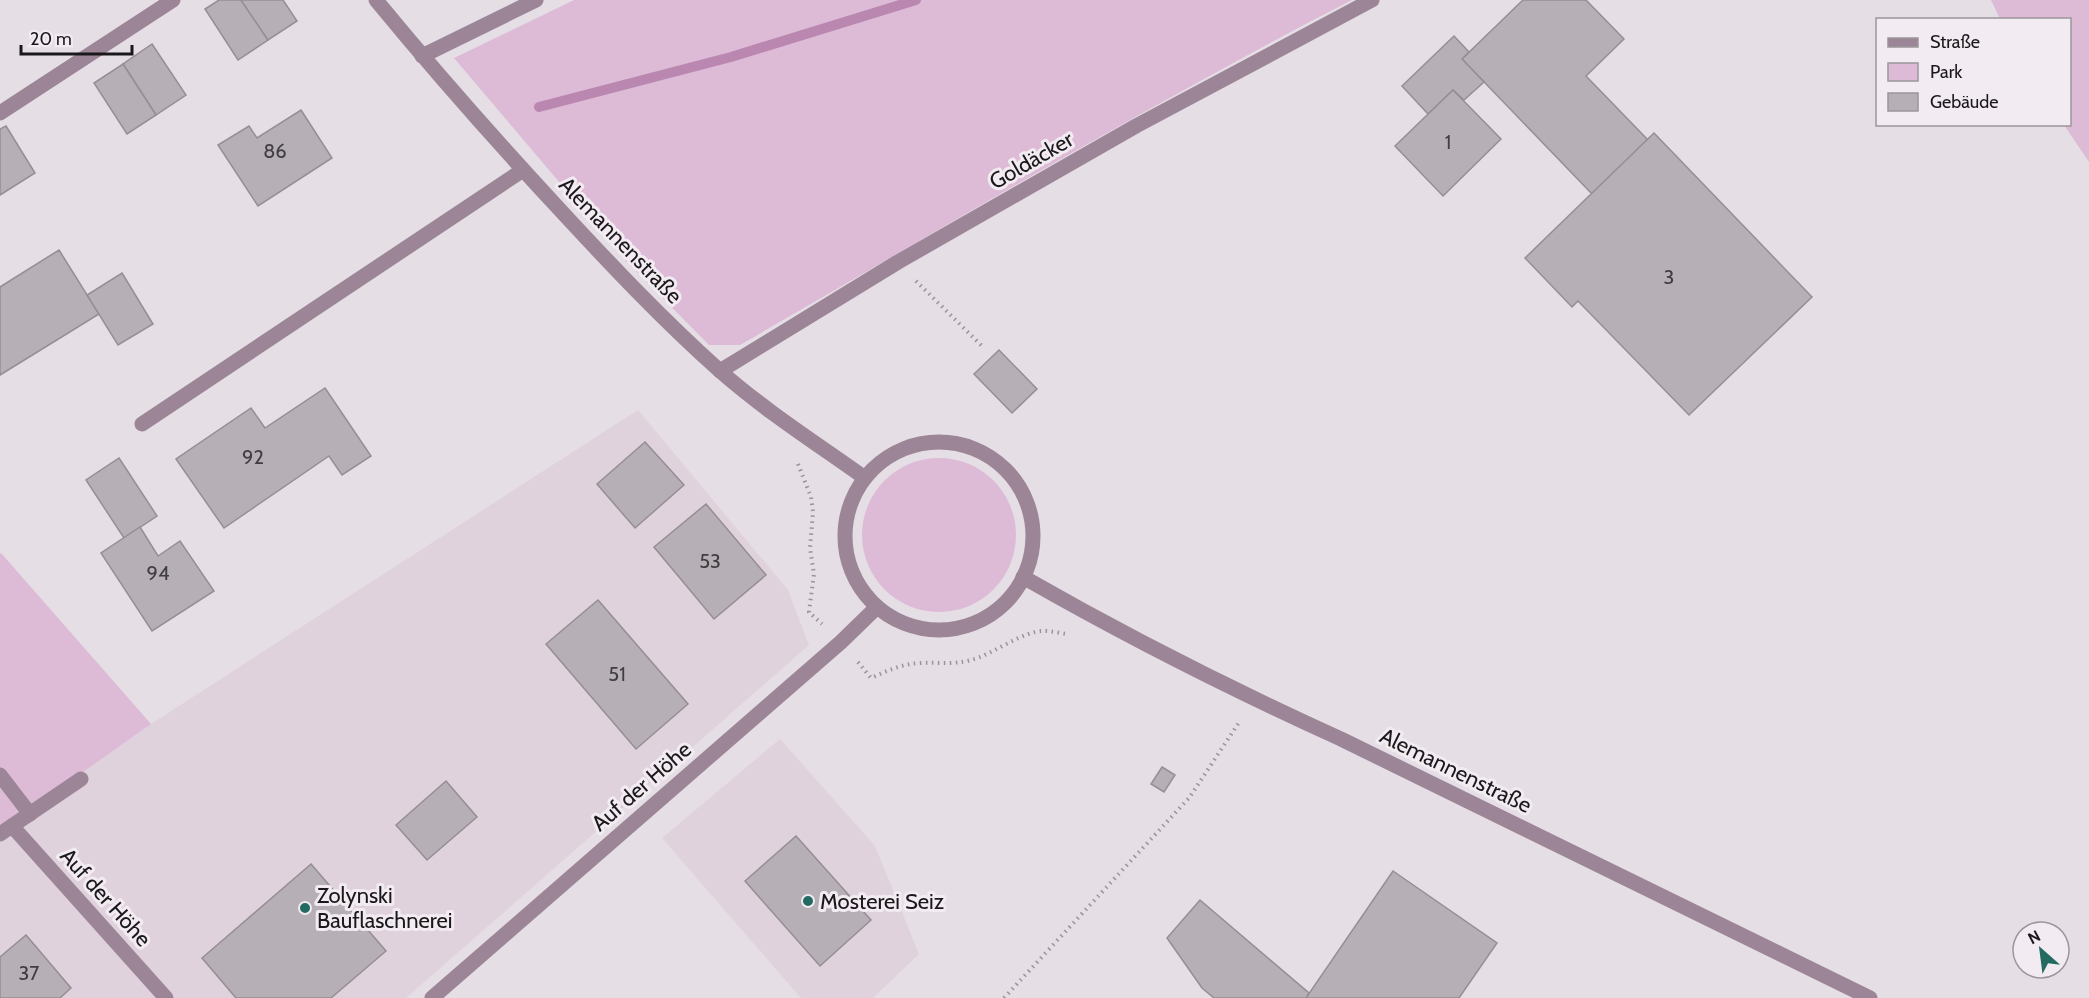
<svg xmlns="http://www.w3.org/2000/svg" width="2089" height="998" font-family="Cabin,sans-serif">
	<rect width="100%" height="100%" fill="#e5dee4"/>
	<!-- built -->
	<g fill="#e0d2dd">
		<polygon points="638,410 788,590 809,645 406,998 0,998 0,831 151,724"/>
		<polygon points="780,739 875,846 919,954 873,998 801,998 662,838"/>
	</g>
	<!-- green -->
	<g fill="#ddbbd7">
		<path d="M574 0H1352C1144 107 943 228 740 345H709L627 262 454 58Z"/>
		<polygon points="1991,0 2089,0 2089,162 2064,125 2070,124 2070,20 2000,19"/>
		<circle cx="939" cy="535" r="77"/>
		<polygon points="1,553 151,724 0,831 0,554"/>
	</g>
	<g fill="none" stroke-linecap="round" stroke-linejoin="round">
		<!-- stream -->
		<polyline stroke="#b987b0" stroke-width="10" points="539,107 731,57 916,0"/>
	</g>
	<!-- building -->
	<g fill="#b6afb5" stroke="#958e93" stroke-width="1.5">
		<polygon points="219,0 241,0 268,40 238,60 205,9"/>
		<polygon points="241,0 283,0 297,21 268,40"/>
		<polygon points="1523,0 1586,0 1624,39 1586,76 1648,140 1592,194 1462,59"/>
		<polygon points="1454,36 1469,52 1462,59 1484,82 1464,100 1453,90 1428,114 1402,86"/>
		<polygon points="152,44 186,95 156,115 123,64"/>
		<polygon points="123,64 156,115 127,134 94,83"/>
		<polygon points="1453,90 1501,139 1443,196 1395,146"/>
		<polygon points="301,110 332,158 258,206 218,145 249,126 257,138"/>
		<polygon points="6,126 35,173 0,195 0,129"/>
		<polygon points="1654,133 1812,297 1689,415 1578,301 1572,307 1525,258"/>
		<polygon points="59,250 99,314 0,375 0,287"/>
		<polygon points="122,273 153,324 118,345 87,295"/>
		<polygon points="999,350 1037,389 1012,413 974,374"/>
		<polygon points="325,388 371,456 342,475 329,456 224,528 176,459 251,408 265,428"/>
		<polygon points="645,442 684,485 635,528 597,484"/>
		<polygon points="119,458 157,516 124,538 86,480"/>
		<polygon points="706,504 766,575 714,619 654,547"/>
		<polygon points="140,527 158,556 180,541 214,591 152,631 101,553"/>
		<polygon points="598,600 688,704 636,749 546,644"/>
		<polygon points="1162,767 1175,775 1164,792 1151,784"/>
		<polygon points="446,781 477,817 427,860 396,825"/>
		<polygon points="796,836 871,920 820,966 745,881"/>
		<polygon points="311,864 386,951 331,998 236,998 202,958"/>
		<polygon points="1393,871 1497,943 1459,998 1306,998"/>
		<polygon points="1200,900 1309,993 1306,998 1214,998 1202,988 1167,938"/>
		<polygon points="26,935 71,988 60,998 0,998 0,957"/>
	</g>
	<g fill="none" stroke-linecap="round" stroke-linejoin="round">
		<!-- path -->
		<g stroke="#9a9499" stroke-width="4" stroke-dasharray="1.5 4.5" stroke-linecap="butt">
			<polyline points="916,281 982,346"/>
			<polyline points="798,464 811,497 813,512 810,548 814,574 809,612 822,624"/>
			<path d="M858 662 871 678C887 671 901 664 920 663 937 662 953 665 971 660 992 655 1024 630 1044 631 1052 631 1060 633 1067 634"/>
			<polyline points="1004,998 1189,798 1240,721"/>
		</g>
		<!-- service -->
		<g stroke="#9b8597" stroke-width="15">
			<polyline points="0,113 173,0"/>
			<polyline points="720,371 898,262 1136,126 1372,0"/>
			<polyline points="142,424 523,170"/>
			<polyline points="0,775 30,814"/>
		</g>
		<!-- minor -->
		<g stroke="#9b8597" stroke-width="15">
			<polyline points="422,56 536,0"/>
			<polyline points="12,826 166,998"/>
			<polyline points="0,834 81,779"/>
		</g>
		<!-- tertiary -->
		<g stroke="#9b8597" stroke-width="15">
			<path d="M376 0C436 73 498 143 562 212 612 266 663 320 719 370 764 410 816 443 865 478"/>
			<circle cx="939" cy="536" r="94"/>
			<path d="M1023 577C1126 636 1233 690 1341 739L1870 998"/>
			<polyline points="432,998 841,642 877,607"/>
		</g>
	</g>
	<!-- markers -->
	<g fill="#236b61" stroke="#f2ebf1" stroke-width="2">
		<circle cx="808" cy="901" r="6"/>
		<circle cx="305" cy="908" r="6"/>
	</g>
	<g text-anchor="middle" stroke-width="6" stroke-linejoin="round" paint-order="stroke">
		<!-- number labels -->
		<g font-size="20" fill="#413e41">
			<text x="1448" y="149">1</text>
			<text x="275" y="158">86</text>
			<text x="1669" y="284">3</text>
			<text x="253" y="464">92</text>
			<text x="710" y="568">53</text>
			<text x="158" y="580">94</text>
			<text x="617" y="681">51</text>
			<text x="29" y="980">37</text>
		</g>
		<!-- street labels -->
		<g font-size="22" fill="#1a181a" stroke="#f2ebf1">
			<text transform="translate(1031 160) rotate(-30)" y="8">Goldäcker</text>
			<text transform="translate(621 240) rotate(46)" y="8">Alemannenstraße</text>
			<text transform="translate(1456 770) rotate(26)" y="8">Alemannenstraße</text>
			<text transform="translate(641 786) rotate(-41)" y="8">Auf der Höhe</text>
			<text transform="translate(106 897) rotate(48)" y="8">Auf der Höhe</text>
		</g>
		<!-- poi labels -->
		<g font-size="22" fill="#1a181a" stroke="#f2ebf1" text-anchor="start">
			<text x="317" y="903">Zolynski<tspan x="317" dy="25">Bauflaschnerei</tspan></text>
			<text x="820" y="909">Mosterei Seiz</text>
		</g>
	</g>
	<!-- legend -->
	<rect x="1876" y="18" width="195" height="108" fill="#f2ebf1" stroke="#9c979b" stroke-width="1.5"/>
	<rect x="1888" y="38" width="30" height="9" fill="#9b8597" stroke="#9c979b" stroke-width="1.5"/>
	<text x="1930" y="48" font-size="18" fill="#1a181a">Straße</text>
	<rect x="1888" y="63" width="30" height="18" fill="#ddbbd7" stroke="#9c979b" stroke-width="1.5"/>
	<text x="1930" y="78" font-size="18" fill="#1a181a">Park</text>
	<rect x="1888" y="93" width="30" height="18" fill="#b6afb5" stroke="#9c979b" stroke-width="1.5"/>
	<text x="1930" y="108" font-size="18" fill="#1a181a">Gebäude</text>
	<!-- north arrow -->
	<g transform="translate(2041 950) rotate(332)"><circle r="28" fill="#f2ebf1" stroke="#9c979b" stroke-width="1.5"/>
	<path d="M0-4.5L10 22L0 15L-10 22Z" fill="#236b61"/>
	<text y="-9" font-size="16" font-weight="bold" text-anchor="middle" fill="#1a181a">N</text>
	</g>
	<!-- scale -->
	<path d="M21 45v9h111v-9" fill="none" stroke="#1a181a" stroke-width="3"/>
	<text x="30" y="45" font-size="18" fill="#1a181a" stroke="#f2ebf1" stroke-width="4.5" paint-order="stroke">20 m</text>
</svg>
